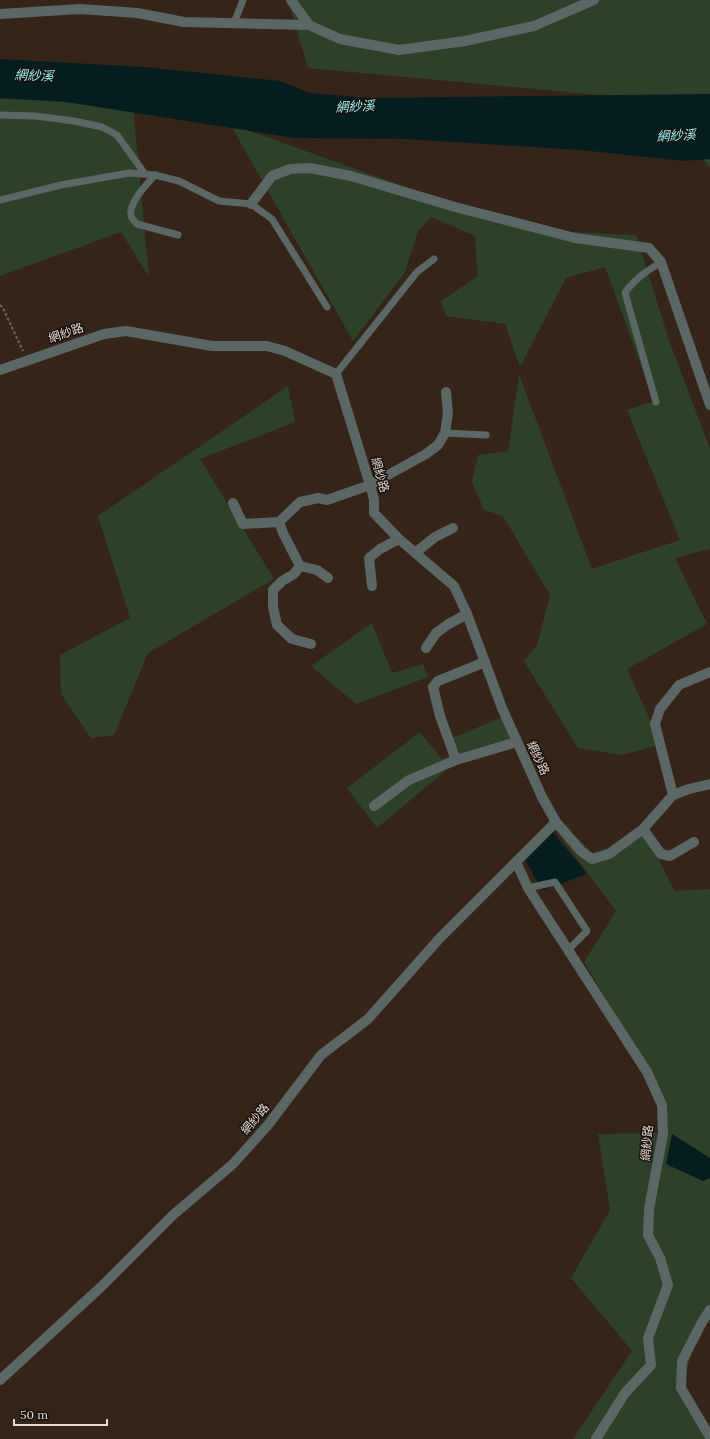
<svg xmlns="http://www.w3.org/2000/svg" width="710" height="1439" font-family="Lora,'Noto Sans TC',serif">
	<rect width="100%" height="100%" fill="#362419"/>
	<!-- green -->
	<g fill="#2d4028">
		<polygon points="288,0 710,0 710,169 663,101 308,68"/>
		<polygon points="55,97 133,107 149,277 121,232 0,276 0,99"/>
		<polygon points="230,124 526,230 636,235 670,343 710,449 710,549 675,558 707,624 627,669 652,724 656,746 622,755 578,748 524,661 537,645 550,595 503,516 484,510 472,482 478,455 508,451 519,374 592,569 680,540 627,410 654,401 605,267 566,278 520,367 505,324 446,316 441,301 478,276 475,236 431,217 418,231 405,272 353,341"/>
		<polygon points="288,386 295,422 200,459 274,579 148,653 114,735 91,738 61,694 60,655 130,618 98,516"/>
		<polygon points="372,623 392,673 423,664 428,677 356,704 311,666"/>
		<polygon points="505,716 513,739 450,767 377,828 347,788 420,732 442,759 459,751 450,739"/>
		<path d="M555 814 592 853C611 849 627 836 642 824L674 891 710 889V1310L701 1324 681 1388 707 1439H573L632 1351 571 1278 610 1210 598 1134 658 1133 660 1104 648 1069 584 962 616 911 548 820Z"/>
	</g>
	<!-- water -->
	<g fill="#041d1f">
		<polygon points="0,59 144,67 280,81 309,93 369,98 710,94 710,159 683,161 581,150 404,139 295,138 66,102 0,98"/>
		<polygon points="553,832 587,874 542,890 523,856"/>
		<polygon points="672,1134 710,1158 710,1178 703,1181 666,1164"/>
	</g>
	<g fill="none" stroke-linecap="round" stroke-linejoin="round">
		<!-- path -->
		<polyline stroke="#726258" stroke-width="2" stroke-dasharray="3 2" stroke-linecap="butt" points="0,305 3,308 23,351"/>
		<!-- lane -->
		<g stroke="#5b6765" stroke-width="7">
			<polyline points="234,23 243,0"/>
			<polyline points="0,115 35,116 74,121 102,127 117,135 145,174"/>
			<path d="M155 175C147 184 128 203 131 216 132 219 135 222 137 224L178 235"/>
			<polyline points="0,200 61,185 129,173 155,175 179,181 219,201 251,204 272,219 327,307"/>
			<polyline points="336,374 417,272 434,259"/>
			<path d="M656 402 625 293C634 279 647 271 661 262"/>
			<polyline points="445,433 486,435"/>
			<polyline points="528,888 555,882 587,931 568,950"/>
		</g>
		<!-- street -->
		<g stroke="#5b6765" stroke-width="10">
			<polyline points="291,0 309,25"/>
			<polyline points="0,14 80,9 137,13 184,22 309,25 340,39 399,50 465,41 534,26 594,0"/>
			<polyline points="251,204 272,176 290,169 310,168 351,176 455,207 575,238 649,248 661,262 710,405"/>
			<polyline points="0,370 104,334 126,331 212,346 267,346 285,351 336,374 370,485 374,499 374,513 399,539 454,586 467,614 502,708 542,797 556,822 581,851 592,859 609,854 643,829 673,795 689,789 710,784"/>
			<polyline points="233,503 243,524 279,522"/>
			<polyline points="415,553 435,537 453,528"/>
			<polyline points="300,566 317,570 328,578"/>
			<polyline points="372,586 369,558 380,549 399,539"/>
			<polyline points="311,644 292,639 277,625 273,607 273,590 282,581 294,574 300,566 283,533 279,522 300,502 318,498 327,500 370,485 426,454 438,445 445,433 448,413 446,392"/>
			<polyline points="426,648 436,633 447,625 467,614"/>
			<polyline points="456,760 440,716 433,687 438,681 485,662"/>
			<polyline points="673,795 655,724 660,709 679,685 710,672"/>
			<polyline points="374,806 409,780 456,760 517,742"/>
			<polyline points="556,822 516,862 528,888 647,1072 662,1105 663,1134 649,1209 648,1235 660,1258 668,1285 648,1338 651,1365 625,1393 596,1439"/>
			<polyline points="643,829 661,854 670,856 694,842"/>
			<polyline points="710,1310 701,1324 682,1361 681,1388 710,1437"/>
			<polyline points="0,1380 102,1286 173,1215 233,1164 268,1125 321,1055 368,1019 439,939 516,862"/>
		</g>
	</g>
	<g text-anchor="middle" stroke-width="3" stroke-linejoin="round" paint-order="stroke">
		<!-- street labels -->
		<g font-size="12" fill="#e6d9d2" stroke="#18100b">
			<text transform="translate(66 333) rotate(-19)" y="4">網紗路</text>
			<text transform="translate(380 475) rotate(74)" y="4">網紗路</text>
			<text transform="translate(538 758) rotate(65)" y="4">網紗路</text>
			<text transform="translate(255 1119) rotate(-50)" y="4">網紗路</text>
			<text transform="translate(647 1143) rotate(-85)" y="4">網紗路</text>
		</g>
		<!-- water labels -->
		<g font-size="13" font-style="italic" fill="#9af3fc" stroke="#18100b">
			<text transform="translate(34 75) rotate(2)" y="5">網紗溪</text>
			<text transform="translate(355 106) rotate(-3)" y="5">網紗溪</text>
			<text transform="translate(676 135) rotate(-3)" y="5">網紗溪</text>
		</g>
	</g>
	<!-- scale -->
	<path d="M14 1419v6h93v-6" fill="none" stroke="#e6d9d2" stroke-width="2"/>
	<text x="20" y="1419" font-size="12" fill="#e6d9d2" stroke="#18100b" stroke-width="3" paint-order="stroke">50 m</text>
</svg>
